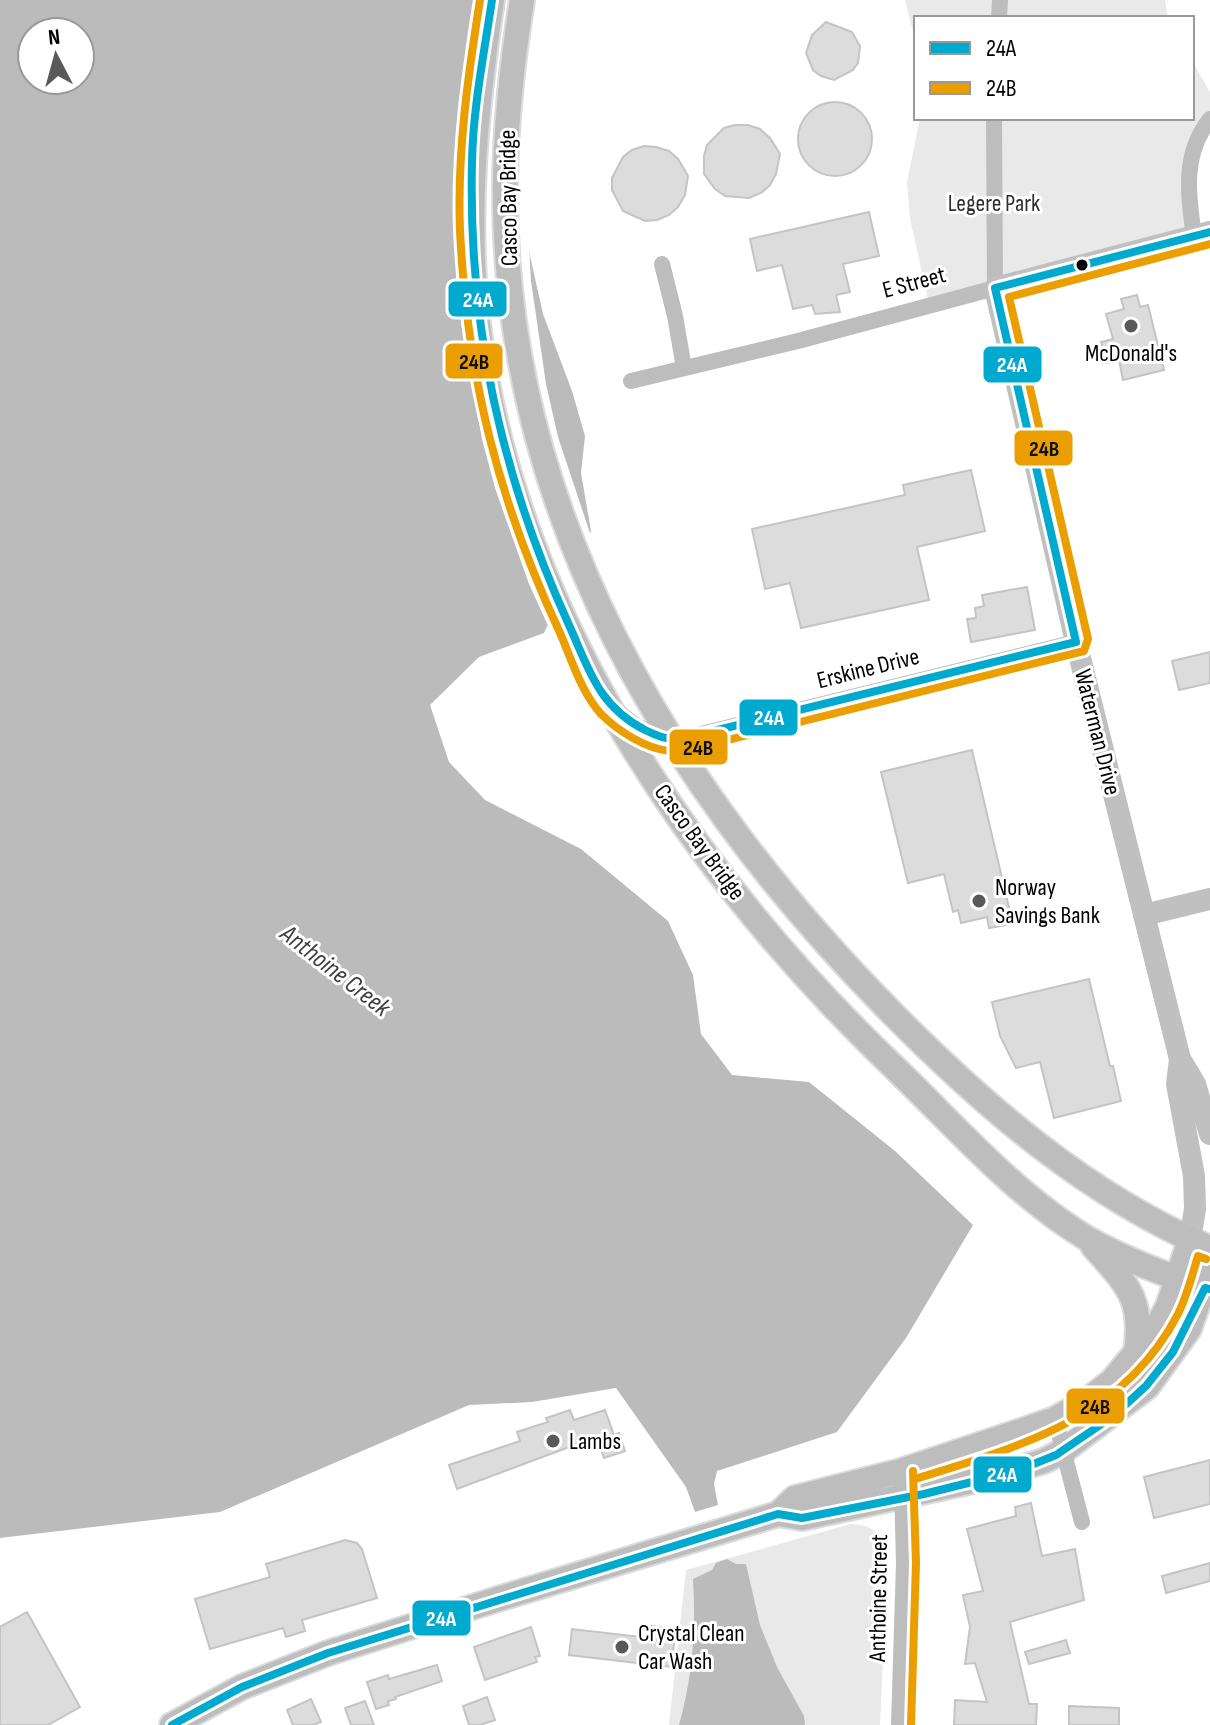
<svg xmlns="http://www.w3.org/2000/svg" width="1210" height="1725" font-family="'Sofia Sans Condensed',sans-serif">
	<rect width="100%" height="100%" fill="#fff"/>
	<!-- green -->
	<g fill="#e9e9e9">
		<polygon points="905,0 1165,0 1168,18 916,18 916,44"/>
		<polygon points="1192,61 1210,92 1210,119 1188,169 1194,236 929,304 910,219 907,182 920,118 1192,118"/>
		<path d="M851 1524C871 1524 883 1534 888 1553L880 1725H669L686 1570Z"/>
	</g>
	<!-- water -->
	<g fill="#bbb" fill-rule="evenodd">
		<path d="M0 0H473L543 314 572 391 585 436 581 473 591 531 544 633 479 657 430 705 449 762 485 800 581 849 668 921 693 975 701 1034 732 1075 809 1082 895 1151 973 1225 906 1338 837 1432 717 1471 714 1484 718 1505 695 1512 686 1487 616 1388 532 1402 469 1405 220 1512 0 1538ZM32 32H80V80H32Z"/>
		<path d="M727 1559 736 1564H746L760 1625 777 1667 804 1716 805 1725H679C693 1676 696 1629 693 1579L712 1570 716 1563Z"/>
	</g>
	<!-- pier -->
	<polygon fill="#fff" points="475,0 477,0 528,228 531,281 546,384 558,437 592,539 550,630 529,584 495,488 482,439 467,351 458,242 458,150 465,65"/>
	<!-- building -->
	<g fill="#dcdcdc" stroke="#c4c4c4" stroke-width="2">
		<polygon points="826,22 852,32 860,46 858,63 853,70 834,80 821,76 813,70 806,53 812,35"/>
		<circle cx="835" cy="139" r="37"/>
		<polygon points="735,125 748,125 760,129 770,138 780,154 776,174 770,185 761,193 749,198 725,196 715,189 704,174 704,156 707,145 724,128"/>
		<polygon points="644,146 656,147 669,151 678,159 688,176 685,195 678,207 669,215 657,220 645,221 623,211 612,190 612,178 623,157 632,150"/>
		<polygon points="869,212 879,256 843,264 850,292 836,295 840,312 815,314 812,305 793,309 782,265 757,271 750,239"/>
		<polygon points="1137,295 1140,307 1148,305 1164,370 1123,380 1119,360 1106,363 1101,342 1113,339 1106,314 1124,309 1121,299"/>
		<polygon points="971,470 985,531 917,547 929,600 801,628 790,583 765,589 752,529 905,495 903,485"/>
		<polygon points="1027,587 1035,630 971,642 967,619 976,618 975,608 984,606 982,595"/>
		<polygon points="1210,652 1210,683 1179,690 1172,661"/>
		<polygon points="972,750 1010,912 1004,911 1007,925 989,928 987,917 961,923 958,910 953,912 944,874 908,883 881,772"/>
		<polygon points="1089,979 1110,1066 1113,1066 1121,1101 1054,1118 1040,1062 1016,1068 1000,1036 992,1002"/>
		<polygon points="570,1410 574,1420 605,1410 614,1435 619,1433 625,1451 604,1458 596,1437 457,1489 449,1465 520,1441 517,1432 548,1422 546,1418"/>
		<polygon points="1210,1460 1210,1504 1154,1518 1144,1477"/>
		<polygon points="1031,1503 1042,1556 1075,1549 1084,1600 1010,1622 1029,1704 1037,1704 1036,1725 954,1725 955,1700 987,1702 975,1663 965,1664 970,1627 963,1595 983,1591 967,1529 1016,1516 1015,1507"/>
		<polygon points="345,1540 357,1543 362,1549 377,1598 302,1620 305,1631 286,1637 283,1628 210,1649 195,1599 270,1577 266,1564"/>
		<polygon points="1210,1563 1210,1581 1166,1593 1162,1576"/>
		<polygon points="27,1612 80,1707 48,1725 0,1725 0,1627"/>
		<polygon points="651,1626 676,1629 671,1667 569,1655 572,1629 649,1638"/>
		<polygon points="531,1627 540,1656 535,1657 537,1662 485,1680 474,1647"/>
		<polygon points="1066,1640 1070,1653 1029,1664 1025,1652"/>
		<polygon points="437,1665 442,1681 395,1697 396,1699 388,1701 389,1705 376,1709 367,1682 388,1675 389,1679"/>
		<polygon points="487,1697 495,1720 480,1725 469,1725 463,1706"/>
		<polygon points="311,1699 321,1722 313,1725 293,1725 287,1710"/>
		<polygon points="365,1701 374,1725 351,1725 345,1708"/>
		<polygon points="1069,1706 1119,1708 1119,1725 1069,1725"/>
	</g>
	<g fill="none" stroke-linecap="round" stroke-linejoin="round">
		<defs>
			<g id="primary">
				<path d="M492 0C476 108 465 215 478 324 512 611 693 876 898 1071 958 1129 1016 1196 1088 1239 1125 1260 1165 1274 1205 1288"/>
				<path d="M522 0C512 63 505 126 505 190 504 513 671 790 892 1013 986 1108 1087 1195 1210 1248"/>
				<path d="M1093 1246C1127 1285 1144 1298 1136 1353"/>
				<polyline points="778,1514 795,1498 901,1471 1027,1429 1055,1419 1085,1402 1112,1381 1157,1327 1168,1306 1190,1240"/>
				<polyline points="172,1725 242,1687 328,1653 501,1598 778,1514 802,1518 991,1477 1044,1461 1063,1451 1147,1387 1189,1329 1210,1269"/>
			</g>
		</defs>
		<!-- primary casing -->
		<use href="#primary" stroke="#dbdbdb" stroke-width="28"/>
		<!-- street -->
		<g stroke="#bdbdbd" stroke-width="16">
			<polyline points="999,18 1000,0"/>
			<path d="M1194 236C1188 195 1182 154 1210 119"/>
			<polyline points="662,264 675,316 684,368"/>
			<polyline points="631,381 798,341 995,288 994,118"/>
			<polyline points="617,711 638,727 670,739 697,735 1076,642"/>
			<polyline points="1055,1419 1082,1522"/>
			<polyline points="899,1725 904,1563 902,1487"/>
		</g>
		<!-- secondary -->
		<g stroke="#c0c0c0" stroke-width="22">
			<polyline points="1210,232 995,288 1076,642 1180,1059 1195,1084 1210,1134"/>
			<polyline points="1144,915 1210,899"/>
			<polyline points="1180,1059 1177,1084 1194,1176 1195,1209 1190,1240"/>
		</g>
		<!-- primary -->
		<use href="#primary" stroke="#bdbdbd" stroke-width="24"/>
		<defs>
			<g id="bus-1">
				<path d="M492 0C484 54 473 108 472 162 468 326 501 476 569 625 589 669 598 706 645 730 653 734 663 739 673 739 681 739 689 736 697 735L1076 642 995 288 1210 232"/>
				<polyline points="172,1725 242,1687 328,1653 778,1514 802,1518 924,1494 1016,1471 1056,1455 1112,1417 1146,1386 1173,1352 1205,1288 1210,1289"/>
			</g>
			<g id="bus-2">
				<path d="M480 0C468 76 457 152 460 230 467 377 498 500 560 633 572 660 581 692 601 714 618 731 646 749 670 751 680 751 690 748 700 747L1084 651 1088 639 1009 297 1210 244"/>
				<path d="M915 1479C1020 1446 1123 1420 1178 1314 1187 1296 1192 1276 1198 1256L1206 1259"/>
				<polyline points="911,1725 916,1563 913,1471"/>
			</g>
		</defs>
		<!-- bus-1 casing -->
		<use href="#bus-1" stroke="#fff" stroke-width="14"/>
		<!-- bus-2 casing -->
		<use href="#bus-2" stroke="#fff" stroke-width="14"/>
		<!-- bus-1 -->
		<use href="#bus-1" stroke="#00a9ce" stroke-width="8"/>
		<!-- bus-2 -->
		<use href="#bus-2" stroke="#eb9e00" stroke-width="8"/>
	</g>
	<!-- markers -->
	<circle fill="#000" stroke="#fff" stroke-width="3" cx="1082" cy="265" r="7"/>
	<g fill="#595959" stroke="#fff" stroke-width="3">
		<circle cx="1131" cy="326" r="8"/>
		<circle cx="979" cy="901" r="8"/>
		<circle cx="553" cy="1441" r="8"/>
		<circle cx="622" cy="1647" r="8"/>
	</g>
	<g text-anchor="middle" stroke-width="6" stroke-linejoin="round" paint-order="stroke">
		<!-- street labels -->
		<g font-size="24" fill="#000" stroke="#fff">
			<text transform="translate(508 198) rotate(-91)" y="8">Casco Bay Bridge</text>
			<text transform="translate(914 282) rotate(-15)" y="8">E Street</text>
			<text transform="translate(868 668) rotate(-14)" y="8">Erskine Drive</text>
			<text transform="translate(1098 732) rotate(76)" y="8">Waterman Drive</text>
			<text transform="translate(700 842) rotate(54)" y="8">Casco Bay Bridge</text>
			<text transform="translate(878 1598) rotate(-89)" y="8">Anthoine Street</text>
		</g>
		<!-- park labels -->
		<g font-size="24" fill="#2e2e2e" stroke="#fff">
			<text x="994" y="211">Legere Park</text>
		</g>
		<!-- poi labels -->
		<g font-size="24" fill="#000" stroke="#fff" text-anchor="start">
			<text x="1131" y="361" text-anchor="middle">McDonald's</text>
			<text x="995" y="895">Norway<tspan x="995" dy="28">Savings Bank</tspan></text>
			<text x="569" y="1449">Lambs</text>
			<text x="638" y="1641">Crystal Clean<tspan x="638" dy="28">Car Wash</tspan></text>
		</g>
		<!-- water labels -->
		<g font-size="26" font-style="italic" fill="#3f3f3f" stroke="#fff">
			<text transform="translate(336 970) rotate(38)" y="9">Anthoine Creek</text>
		</g>
	</g>
	<g stroke="#fff" stroke-width="3">
		<rect x="447" y="280" width="61" height="38" rx="8" fill="#00a9ce"/>
		<rect x="444" y="342" width="60" height="38" rx="8" fill="#eb9e00"/>
		<rect x="982" y="345" width="61" height="39" rx="8" fill="#00a9ce"/>
		<rect x="1013" y="429" width="61" height="38" rx="8" fill="#eb9e00"/>
		<rect x="738" y="698" width="61" height="39" rx="8" fill="#00a9ce"/>
		<rect x="668" y="728" width="61" height="38" rx="8" fill="#eb9e00"/>
		<rect x="1065" y="1387" width="61" height="38" rx="8" fill="#eb9e00"/>
		<rect x="972" y="1455" width="61" height="39" rx="8" fill="#00a9ce"/>
		<rect x="411" y="1599" width="61" height="38" rx="8" fill="#00a9ce"/>
	</g>
	<g font-size="22" text-anchor="middle" font-weight="bold" fill="#fff">
		<text x="478" y="307">24A</text>
		<text x="1012" y="372">24A</text>
		<text x="769" y="725">24A</text>
		<text x="1002" y="1482">24A</text>
		<text x="441" y="1626">24A</text>
	</g>
	<g font-size="22" text-anchor="middle" font-weight="bold" fill="#111">
		<text x="474" y="369">24B</text>
		<text x="1044" y="456">24B</text>
		<text x="698" y="755">24B</text>
		<text x="1095" y="1414">24B</text>
	</g>
	<!-- legend -->
	<rect x="914" y="16" width="280" height="104" fill="#ffffff" stroke="#999999" stroke-width="2"/>
	<rect x="930" y="42" width="40" height="12" fill="#00a9ce" stroke="#999999" stroke-width="2"/>
	<text x="986" y="56" font-size="24" fill="#000000">24A</text>
	<rect x="930" y="82" width="40" height="12" fill="#eb9e00" stroke="#999999" stroke-width="2"/>
	<text x="986" y="96" font-size="24" fill="#000000">24B</text>
	<!-- north arrow -->
	<g transform="translate(56 56) rotate(354)"><circle r="38" fill="#ffffff" stroke="#999999" stroke-width="2"/>
	<path d="M0-6L14 30L0 20L-14 30Z" fill="#595959"/>
	<text y="-12" font-size="22" font-weight="bold" text-anchor="middle" fill="#000000">N</text>
	</g>
</svg>
